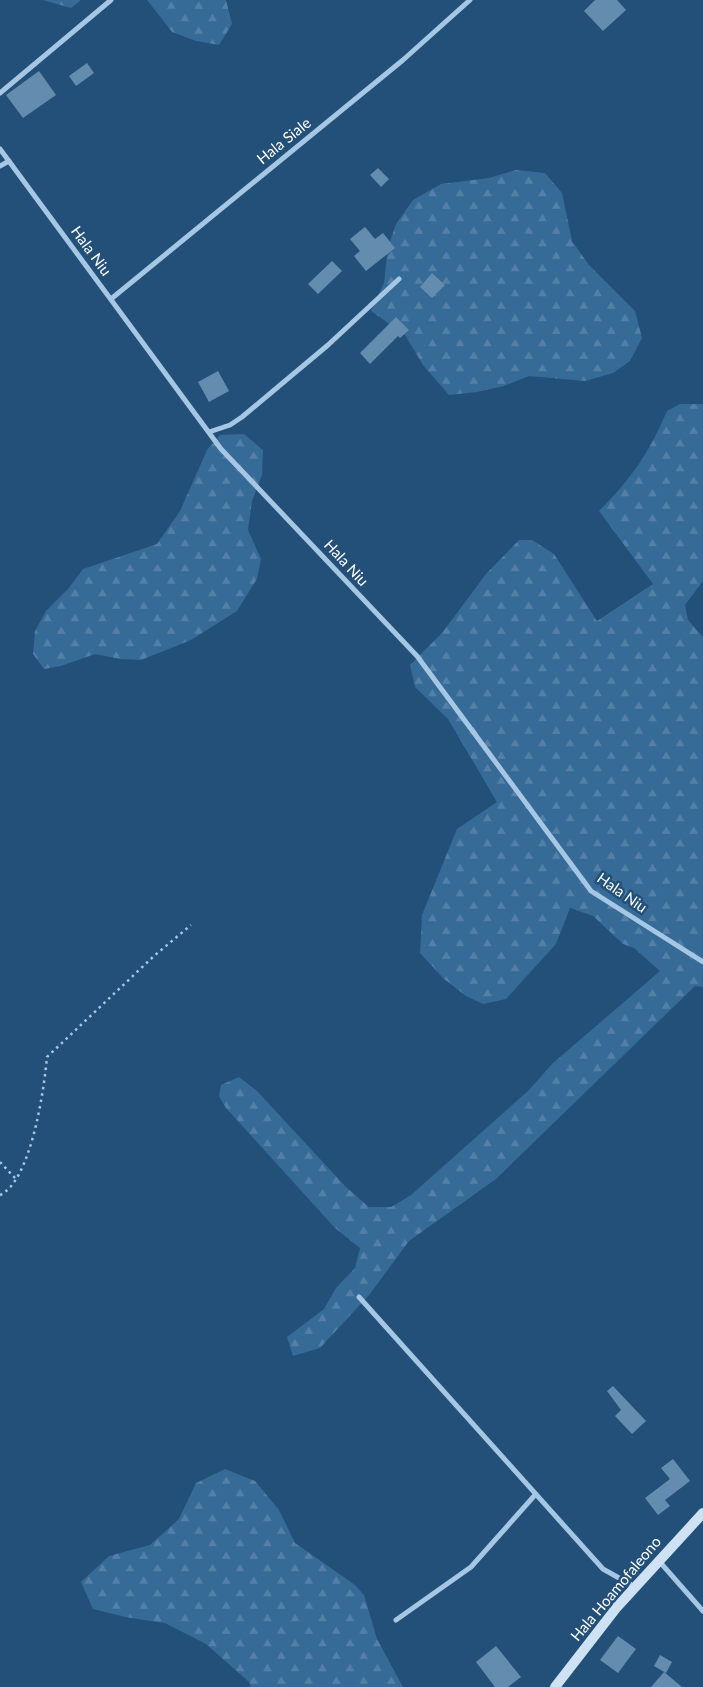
<svg xmlns="http://www.w3.org/2000/svg" width="703" height="1687" font-family="Lato,sans-serif">
	<defs>
		<pattern id="forest-firs" width="22" height="20" patternUnits="userSpaceOnUse" patternTransform="scale(1.25)"><rect width="22" height="20" fill="#366a97"/><path d="M5 1l3.5 6h-7zM16 11l3.5 6h-7z" fill="#5480a7"/></pattern>
	</defs>
	<rect width="100%" height="100%" fill="#235079"/>
	<!-- forest -->
	<g fill="url(#forest-firs)">
		<polygon points="43,0 81,0 71,8"/>
		<polygon points="147,0 226,0 232,24 219,45 196,41 172,32"/>
		<polygon points="516,170 545,173 562,193 572,241 589,265 635,311 642,338 630,361 613,373 585,381 529,376 504,386 477,392 449,395 423,365 405,335 371,311 384,283 388,247 396,224 413,200 441,184 489,178"/>
		<path d="M680 404H703V581L685 605 688 620 703 637V987L695 986 496 1179 409 1241 370 1294 320 1348 293 1356 287 1337 324 1309 336 1288 355 1268 360 1248 335 1228 226 1108 219 1096 221 1085 239 1077 257 1091 346 1187 369 1207H391L411 1195 529 1090 552 1064 660 971 634 948 623 944 593 916 570 908 556 944 506 999 483 1004 466 996 444 979 420 953 422 915 457 829 497 802 448 719 415 687 410 665 442 633 486 574 519 540H532L554 554 597 621 653 584 599 511C632 478 649 453 667 411Z"/>
		<polygon points="244,434 263,450 262,475 252,501 248,530 261,559 257,579 237,611 191,640 141,660 121,659 95,654 61,666 44,669 33,654 35,631 46,611 68,589 83,569 157,544 180,511 207,450 220,435"/>
		<polygon points="225,1469 255,1481 279,1510 295,1543 355,1585 364,1595 377,1639 403,1687 251,1687 249,1682 206,1644 165,1623 125,1617 93,1609 81,1582 109,1556 150,1545 179,1519 196,1483"/>
	</g>
	<!-- building -->
	<g fill="#648caf">
		<polygon points="595,0 617,0 626,10 603,31 584,11"/>
		<polygon points="87,63 94,73 76,86 69,76"/>
		<polygon points="39,71 56,95 23,118 6,95"/>
		<polygon points="378,168 389,179 381,187 370,175"/>
		<polygon points="365,227 375,239 383,233 395,248 366,271 354,256 360,251 350,239"/>
		<polygon points="332,261 342,271 318,294 308,284"/>
		<polygon points="432,273 445,285 432,298 420,287"/>
		<polygon points="396,317 409,330 400,338 398,336 370,364 360,353"/>
		<polygon points="218,371 229,391 209,402 198,382"/>
		<polygon points="613,1386 646,1421 632,1434 615,1416 621,1410 607,1391"/>
		<polygon points="673,1459 690,1481 665,1500 670,1506 658,1515 645,1498 670,1479 661,1468"/>
		<polygon points="618,1636 636,1649 618,1673 600,1660"/>
		<polygon points="496,1646 521,1677 508,1687 495,1687 476,1662"/>
		<polygon points="660,1655 672,1662 666,1673 654,1666"/>
		<polygon points="664,1672 682,1687 651,1687"/>
	</g>
	<g fill="none" stroke-linecap="round" stroke-linejoin="round">
		<!-- path -->
		<g stroke="#a5c7e4" stroke-width="2.5" stroke-dasharray="2.5 4" stroke-linecap="butt">
			<polyline points="0,1162 15,1178"/>
			<path d="M0 1195C31 1181 44 1090 47 1057L154 956 191 925"/>
		</g>
		<!-- street -->
		<g stroke="#a5c7e4" stroke-width="5">
			<polyline points="0,93 111,0"/>
			<polyline points="0,149 221,449 417,656 591,891 703,962"/>
			<polyline points="0,166 9,161"/>
			<polyline points="111,299 403,60 470,0"/>
			<polyline points="209,432 230,425 242,417 328,345 399,279"/>
			<polyline points="359,1297 603,1569 635,1587"/>
			<polyline points="659,1561 703,1611"/>
			<polyline points="396,1620 471,1567 535,1495"/>
		</g>
		<!-- secondary -->
		<polyline stroke="#cee2f4" stroke-width="10" points="555,1687 617,1607 703,1513"/>
	</g>
	<g text-anchor="middle" stroke-width="5" stroke-linejoin="round" paint-order="stroke">
		<!-- street labels -->
		<g font-size="15" fill="#fff" stroke="#235079">
			<text transform="translate(284 141) rotate(-39)" y="5">Hala Siale</text>
			<text transform="translate(91 251) rotate(54)" y="5">Hala Niu</text>
			<text transform="translate(346 563) rotate(47)" y="5">Hala Niu</text>
			<text transform="translate(622 893) rotate(35)" y="5">Hala Niu</text>
			<text transform="translate(616 1589) rotate(-50)" y="5">Hala Hoamofaleono</text>
		</g>
	</g>
</svg>
